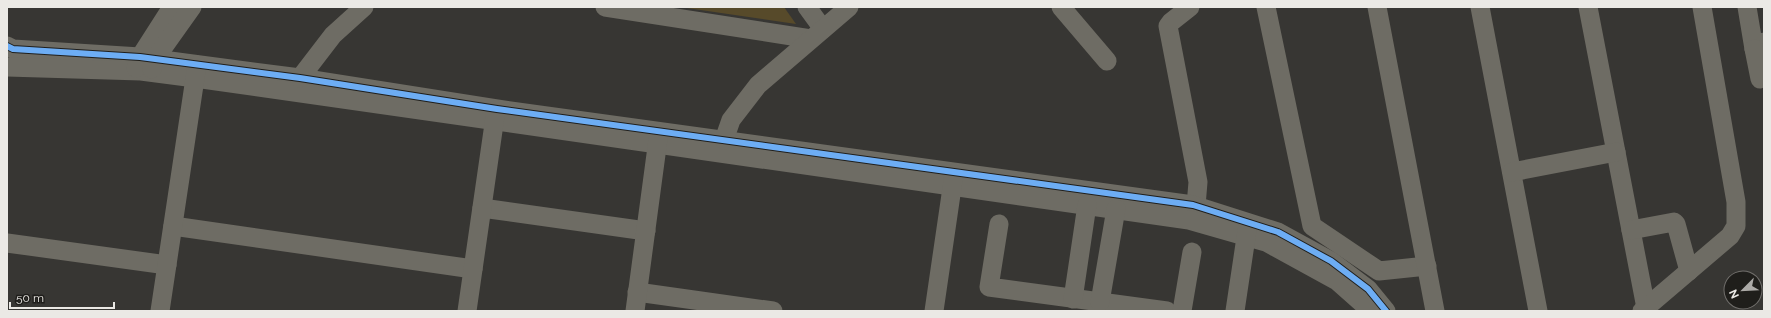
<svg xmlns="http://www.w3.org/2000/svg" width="1771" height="318" font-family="Raleway,sans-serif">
	<rect width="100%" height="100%" fill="#373633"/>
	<!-- green -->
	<polygon fill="#574a2a" points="680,7 784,7 796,24"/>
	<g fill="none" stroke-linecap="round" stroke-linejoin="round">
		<!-- minor -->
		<g stroke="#6e6c64" stroke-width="19">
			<polyline points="605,7 811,39"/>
			<polyline points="807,7 823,29"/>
			<polyline points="1061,7 1107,61"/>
			<polyline points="1190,7 1171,22 1168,26 1198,182 1196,206"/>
			<polyline points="1266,7 1312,226 1379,271 1427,266"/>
			<polyline points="1377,7 1435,311"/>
			<polyline points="1480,7 1538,311"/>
			<polyline points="1588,7 1646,308"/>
			<polyline points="1747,7 1754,49 1764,42"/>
			<polyline points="7,46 13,49 140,57 300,78 497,109 1193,205 1278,232 1331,261 1368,289 1386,311"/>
			<polyline points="1754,49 1760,79"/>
			<polyline points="7,67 141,71 195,78 1189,220 1266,242 1337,281 1371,311"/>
			<polyline points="136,68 140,57 172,7"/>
			<polyline points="152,69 155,59 192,7"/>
			<polyline points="300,78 333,35 364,7"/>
			<polyline points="724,140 731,120 758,85 849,7"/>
			<polyline points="1512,172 1616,152"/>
			<polyline points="482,208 646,231"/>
			<polyline points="999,224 989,287 1167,311"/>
			<polyline points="173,226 473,269"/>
			<polyline points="1631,230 1674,222 1676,224 1689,271"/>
			<polyline points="7,243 167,265"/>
			<polyline points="637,292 773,311"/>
			<polyline points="1073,299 1087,205"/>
			<polyline points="1100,302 1116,209"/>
			<polyline points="160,311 197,65"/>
			<polyline points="467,311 496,110"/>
			<polyline points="635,311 659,132"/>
			<polyline points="934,311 954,174"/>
			<polyline points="1182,311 1192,252"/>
			<polyline points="1235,311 1248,224"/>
			<polyline points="1642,311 1730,236 1736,226 1736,202 1702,7"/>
		</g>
		<defs>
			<polyline id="cycleway" points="7,46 13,49 140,57 300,78 497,109 1193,205 1278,232 1331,261 1368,289 1386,311"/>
		</defs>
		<!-- cycleway casing -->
		<use href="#cycleway" stroke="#1f1e1b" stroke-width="8"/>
		<!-- cycleway -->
		<use href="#cycleway" stroke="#6dadf4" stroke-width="6"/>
	</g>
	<!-- border -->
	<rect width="1771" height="318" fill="none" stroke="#ebe9e5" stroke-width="16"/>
	<!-- north arrow -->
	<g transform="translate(1743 290) rotate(246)"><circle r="19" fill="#1f1e1b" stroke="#716f6c"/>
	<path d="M0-3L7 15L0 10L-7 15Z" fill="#acaaa7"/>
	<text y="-6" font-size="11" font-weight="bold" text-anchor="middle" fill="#ebe9e5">N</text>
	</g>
	<!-- scale -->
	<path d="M10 302v6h104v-6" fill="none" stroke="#ebe9e5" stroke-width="2"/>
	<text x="16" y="302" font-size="12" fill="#ebe9e5" stroke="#1f1e1b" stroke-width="3" paint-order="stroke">50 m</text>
</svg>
